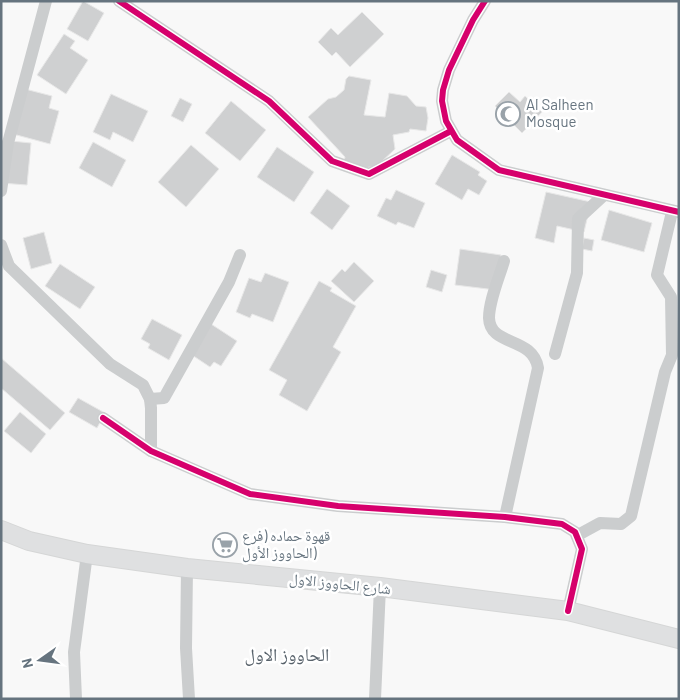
<svg xmlns="http://www.w3.org/2000/svg" width="680" height="700" font-family="Barlow,'Noto Naskh Arabic',sans-serif">
	<rect width="100%" height="100%" fill="#f8f8f8"/>
	<!-- building -->
	<g fill="#cfd0d1" stroke="#e8e8e8">
		<polygon points="83,1 104,13 88,41 67,29"/>
		<polygon points="362,12 384,34 350,67 336,52 332,56 318,42 331,28 338,35"/>
		<polygon points="64,34 75,41 70,48 88,60 66,94 37,75"/>
		<polygon points="349,76 371,80 364,115 385,117 389,93 407,96 416,106 426,107 428,118 426,131 410,129 409,132 393,135 395,149 377,166 364,168 343,165 345,157 308,117 328,99 336,97 344,90 346,79"/>
		<polygon points="25,89 52,96 49,108 59,111 50,144 13,134"/>
		<polygon points="509,92 520,102 525,96 542,112 522,133 495,106"/>
		<polygon points="111,94 148,111 133,142 113,132 110,140 93,132"/>
		<polygon points="180,98 192,104 183,122 171,116"/>
		<polygon points="231,101 266,130 240,161 205,133"/>
		<polygon points="1,140 31,143 27,185 1,183"/>
		<polygon points="93,142 126,160 112,187 79,168"/>
		<polygon points="191,145 219,169 186,207 158,182"/>
		<polygon points="277,147 314,172 294,202 257,177"/>
		<polygon points="452,155 480,172 478,175 487,181 479,195 468,189 462,200 435,184"/>
		<polygon points="327,189 350,206 332,230 310,213"/>
		<polygon points="396,190 425,203 414,228 398,222 396,225 377,216 386,198 391,200"/>
		<polygon points="546,192 591,202 584,232 557,226 554,243 535,238"/>
		<polygon points="609,210 652,223 644,252 601,240"/>
		<polygon points="44,232 52,263 31,269 23,238"/>
		<polygon points="584,238 594,240 592,251 582,249"/>
		<polygon points="460,249 501,255 496,290 455,285"/>
		<polygon points="354,262 374,281 354,302 331,281 342,269 345,272"/>
		<polygon points="60,264 95,287 80,309 45,286"/>
		<polygon points="431,270 447,275 442,292 426,287"/>
		<polygon points="265,273 289,282 273,322 252,314 250,318 236,312 249,278 261,282"/>
		<polygon points="319,281 332,288 330,291 356,306 333,347 341,352 307,411 279,395 287,380 269,370"/>
		<polygon points="152,319 182,335 169,360 148,348 150,344 141,339"/>
		<polygon points="211,324 237,341 221,366 214,362 210,367 192,355"/>
		<polygon points="1,358 65,413 50,430 1,388"/>
		<polygon points="78,398 105,413 97,428 69,412"/>
		<polygon points="20,412 46,434 31,453 4,431"/>
	</g>
	<g fill="none" stroke-linecap="round" stroke-linejoin="round">
		<defs>
			<polyline id="secondary" points="1,530 29,541 87,554 187,568 380,587 568,611 679,639"/>
		</defs>
		<!-- secondary casing -->
		<use href="#secondary" stroke="#d5d6d6" stroke-width="20"/>
		<!-- minor -->
		<g stroke="#cbcdce" stroke-width="12">
			<polyline points="119,1 269,101 332,161 369,174 451,131"/>
			<polyline points="485,1 473,20 449,70 443,90 442,101 446,121 457,140 499,170 679,212"/>
			<polyline points="1,191 8,143 46,1"/>
			<polyline points="1,245 9,266 110,364 143,385 150,399 151,408 151,451"/>
			<path d="M504 261C499 278 489 301 489 318 490 347 533 336 538 368L505 517"/>
			<polyline points="555,354 577,273 578,219 604,195"/>
			<polyline points="150,399 164,398 229,282 240,255"/>
			<polyline points="103,418 151,451 250,494 338,506 505,517 562,524 575,532 582,549 568,611"/>
			<polyline points="578,535 600,523 621,524 631,516 665,372 672,355 671,297 657,275 672,212"/>
			<polyline points="187,568 186,648 189,699"/>
			<polyline points="76,699 74,652 87,554"/>
			<polyline points="375,699 380,587"/>
		</g>
		<!-- secondary -->
		<use href="#secondary" stroke="#dfe0e1" stroke-width="18"/>
		<defs>
			<g id="cycleway">
				<polyline points="119,1 269,101 332,161 369,174 451,131"/>
				<polyline points="485,1 473,20 449,70 443,90 442,101 446,121 457,140 499,170 679,212"/>
				<polyline points="103,418 151,451 250,494 338,506 505,517 562,524 575,532 582,549 568,611"/>
			</g>
		</defs>
		<!-- cycleway casing -->
		<use href="#cycleway" stroke="#fff" stroke-width="9"/>
		<!-- cycleway -->
		<use href="#cycleway" stroke="#d6006c" stroke-width="6"/>
	</g>
	<!-- icons -->
	<defs>
		<symbol id="mosque-ring" viewBox="-11 -11 22 22"><circle r="9.5" fill="#fff" stroke="#99a2a9" stroke-width="1.5"/><path d="M3.5-4.9A6 6 0 1 0 3.5 4.9A5 5 0 1 1 3.5-4.9Z" fill="#99a2a9"/></symbol>
		<symbol id="supermarket-ring" viewBox="-11 -11 22 22"><circle r="9.5" fill="#fff" stroke="#99a2a9" stroke-width="1.5"/><path d="M-6-5.5h2.5l.6 2H6L4.5 2H-2.5L-4.4-4H-6ZM-1.5 3.2a1.3 1.3 0 1 0 .1 0ZM3 3.2a1.3 1.3 0 1 0 .1 0Z" fill="#99a2a9"/></symbol>
	</defs>
	<g fill-rule="evenodd">
		<use href="#mosque-ring" x="494" y="100" width="28" height="28"/>
		<use href="#supermarket-ring" x="211" y="531" width="28" height="28"/>
	</g>
	<g text-anchor="middle" stroke-width="5" stroke-linejoin="round" paint-order="stroke">
		<!-- poi labels -->
		<g font-size="15" fill="#66747f" stroke="#fff" text-anchor="start">
			<text x="526" y="110">Al Salheen<tspan x="526" dy="17">Mosque</tspan></text>
			<text x="242" y="541">قهوة حماده (فرع<tspan x="242" dy="17">الحاووز الأول)</tspan></text>
		</g>
		<!-- street labels -->
		<g font-size="15" fill="#66747f" stroke="#fff">
			<text transform="translate(340 584) rotate(6)" y="5">شارع الحاووز الاول</text>
		</g>
		<!-- quarter labels -->
		<g font-size="18" fill="#58626b" stroke="#fff">
			<text x="287" y="661">الحاووز الاول</text>
		</g>
	</g>
	<!-- border -->
	<rect width="680" height="700" fill="none" stroke="#66747f" stroke-width="5"/>
	<!-- north arrow -->
	<g transform="translate(40 660) rotate(256)" stroke="#ffffff" stroke-width="4" paint-order="stroke">
	<path d="M0-4L9 19L0 12L-9 19Z" fill="#66747f"/>
	<text y="-8" font-size="14" font-weight="bold" text-anchor="middle" fill="#66747f">N</text>
	</g>
</svg>
